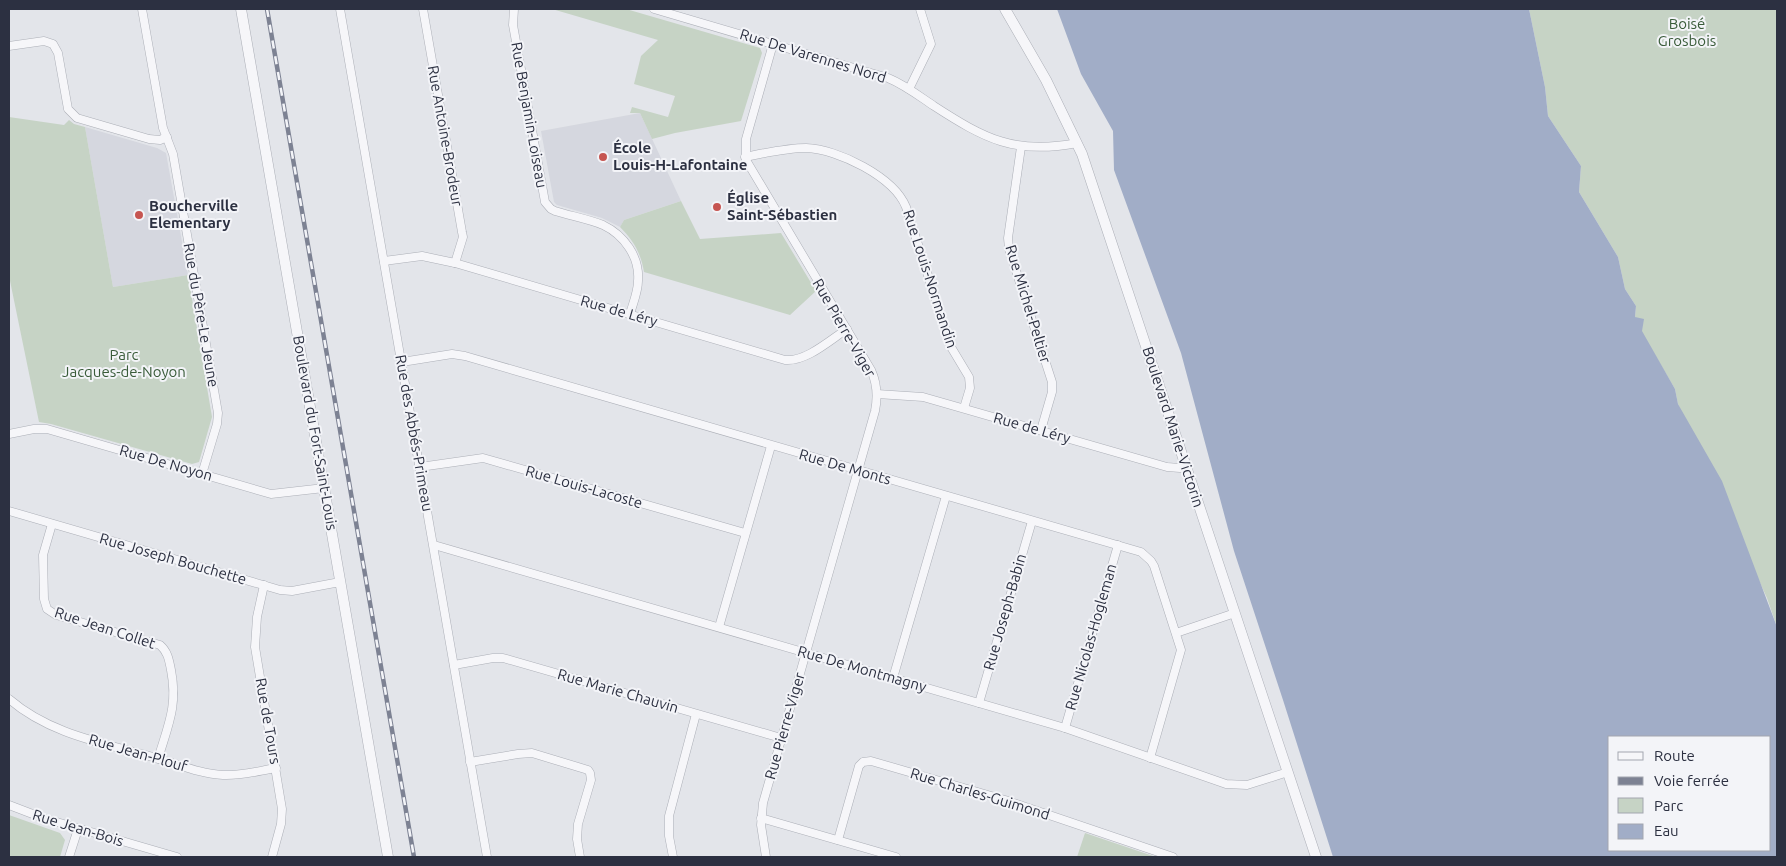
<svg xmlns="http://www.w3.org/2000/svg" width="1786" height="866" font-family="Ubuntu,sans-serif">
	<rect width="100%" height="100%" fill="#e3e5ea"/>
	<!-- built -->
	<g fill="#d5d7df">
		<polygon points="640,113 681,201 624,220 620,227 602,218 557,205 554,202 541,131"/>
		<polygon points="85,127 157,148 166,153 188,275 113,287"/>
	</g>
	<!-- green -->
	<g fill="#c6d3c5">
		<polygon points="552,9 626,9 760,48 762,53 741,121 675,133 652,139 640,113 630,113 632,107 668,117 675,96 634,84 641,56 658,40"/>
		<polygon points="1529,9 1777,9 1777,627 1767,598 1678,404 1675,389 1641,331 1635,317 1636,306 1625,289 1618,257 1579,192 1581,166 1548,116 1545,87"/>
		<polygon points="9,117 64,125 69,120 74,124 85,127 113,287 188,275 212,417 199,462 192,464 51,424 39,422 9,276"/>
		<path d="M681 201 700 239 781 233 816 291 790 315 644 272C641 253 633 240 620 227L624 220Z"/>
		<polygon points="9,815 60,833 65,840 60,857 9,857"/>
		<polygon points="1085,833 1156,857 1077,857"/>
	</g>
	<!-- water -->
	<path fill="#a1adc7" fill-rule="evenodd" d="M1057 9H1529L1545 87 1548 116 1581 166 1579 192 1618 257 1625 289 1636 306 1635 317 1644 319 1642 331 1675 389 1678 404 1722 481 1777 627V857H1333L1283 700 1234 551 1181 353 1114 170 1113 131 1081 74ZM1610 737H1770V850H1610Z"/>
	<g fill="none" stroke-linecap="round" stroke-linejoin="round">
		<defs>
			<g id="minor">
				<polyline points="142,9 163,128 173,154 218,413 217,424 202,474"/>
				<polyline points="340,9 487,857"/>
				<polyline points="423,9 462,232 463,237 455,263"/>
				<path d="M514 9 513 25 545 202 551 209 555 211C571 216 588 219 603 225 624 235 640 257 638 281 638 292 633 303 630 314"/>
				<path d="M654 9 888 78C905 85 919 96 934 106 985 139 1015 155 1077 143"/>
				<polyline points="9,46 44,41 53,44 58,53 68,109 77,118 149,139 160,140 167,137"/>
				<polyline points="909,89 931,44 920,9"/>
				<polyline points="1021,147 1008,238 1009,249 1052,382 1052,392 1041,430"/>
				<path d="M745 157C765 153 786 148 806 148 838 149 894 177 906 207L951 347 969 377 970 388 964 408"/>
				<path d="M384 261 422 256 455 263 785 360C806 362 830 340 847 329"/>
				<polyline points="402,362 452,354 465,356 1141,552 1151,561 1154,566 1181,650 1150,758"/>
				<polyline points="877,394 923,397 1167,467 1180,468 1186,467"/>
				<polyline points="9,434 34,429 47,429 271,494 324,488"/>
				<polyline points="420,467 483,458 745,533"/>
				<polyline points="9,511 280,590 292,591 340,582"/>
				<path d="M52 524 43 555 44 599 47 609 56 615 160 645C168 652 169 660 171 670 178 706 168 725 158 759"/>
				<polyline points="434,545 1065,728 1226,784 1247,785 1288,772"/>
				<polyline points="264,585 257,617 255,647 282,809 281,824 272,857"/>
				<polyline points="719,627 771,446"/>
				<polyline points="1176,633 1235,613"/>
				<polyline points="454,665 493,658 503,658 781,738"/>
				<polyline points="893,678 946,496"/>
				<path d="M9 699C51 735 104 743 156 758 178 764 200 774 223 775 240 776 258 771 276 768"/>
				<polyline points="979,703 1032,521"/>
				<polyline points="1065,728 1118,545"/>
				<polyline points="470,762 518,754 532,753 588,770 590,773 591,780 578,824 577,839 580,857"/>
				<polyline points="9,805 43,818 177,857"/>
				<polyline points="761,818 896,857"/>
				<polyline points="838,840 859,766 863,762 871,761 1005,800 1173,857"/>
				<polyline points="69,857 78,829"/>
				<polyline points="673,857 669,836 669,816 696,714"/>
				<path d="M766 857 761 825 763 803 875 411C878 396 877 383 871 370L746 160V139L773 44"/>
			</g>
			<g id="tertiary">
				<polyline points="241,9 388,857"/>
				<polyline points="1005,9 1046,80 1082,154 1316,857"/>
			</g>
		</defs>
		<!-- minor casing -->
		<use href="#minor" stroke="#acafb7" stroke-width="9"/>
		<!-- tertiary casing -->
		<use href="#tertiary" stroke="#acafb7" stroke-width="11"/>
		<!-- minor -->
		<use href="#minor" stroke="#f6f6f9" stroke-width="8"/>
		<!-- tertiary -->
		<use href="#tertiary" stroke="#f6f6f9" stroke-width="10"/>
		<defs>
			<polyline id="rail" points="267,9 414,857"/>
		</defs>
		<!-- rail casing -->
		<use href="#rail" stroke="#7d8293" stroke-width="4.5"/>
		<!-- rail -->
		<use href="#rail" stroke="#f3f4f8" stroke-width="2.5" stroke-dasharray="8" stroke-linecap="butt"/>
	</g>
	<!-- markers -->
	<g fill="#c65551" stroke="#f3f4f8" stroke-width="2">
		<circle cx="603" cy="157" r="5"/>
		<circle cx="717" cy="207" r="5"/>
		<circle cx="139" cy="215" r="5"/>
	</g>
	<g text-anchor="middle" stroke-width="4" stroke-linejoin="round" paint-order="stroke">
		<!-- park labels -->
		<g font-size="15" fill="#3a5c3a" stroke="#f3f4f8">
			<text x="1687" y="29">Boisé<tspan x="1687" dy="17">Grosbois</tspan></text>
			<text x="124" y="360">Parc<tspan x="124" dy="17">Jacques-de-Noyon</tspan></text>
		</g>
		<!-- street labels -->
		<g font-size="15" fill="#2c3041" stroke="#f3f4f8">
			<text transform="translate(813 56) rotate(17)" y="5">Rue De Varennes Nord</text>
			<text transform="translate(529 115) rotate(80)" y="5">Rue Benjamin-Loiseau</text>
			<text transform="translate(445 136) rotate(80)" y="5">Rue Antoine-Brodeur</text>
			<text transform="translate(930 279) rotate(72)" y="5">Rue Louis-Normandin</text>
			<text transform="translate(1028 304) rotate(73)" y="5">Rue Michel-Peltier</text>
			<text transform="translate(619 311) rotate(16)" y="5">Rue de Léry</text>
			<text transform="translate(201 315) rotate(80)" y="5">Rue du Père-Le Jeune</text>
			<text transform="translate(844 328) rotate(60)" y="5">Rue Pierre-Viger</text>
			<text transform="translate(1173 427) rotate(72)" y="5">Boulevard Marie-Victorin</text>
			<text transform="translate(1032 428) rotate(16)" y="5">Rue de Léry</text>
			<text transform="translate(315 433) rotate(80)" y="5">Boulevard du Fort-Saint-Louis</text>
			<text transform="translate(414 433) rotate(80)" y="5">Rue des Abbés-Primeau</text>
			<text transform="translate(166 463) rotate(16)" y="5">Rue De Noyon</text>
			<text transform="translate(845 467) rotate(16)" y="5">Rue De Monts</text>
			<text transform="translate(584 487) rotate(16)" y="5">Rue Louis-Lacoste</text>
			<text transform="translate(173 559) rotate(16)" y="5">Rue Joseph Bouchette</text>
			<text transform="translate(1005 612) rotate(-74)" y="5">Rue Joseph-Babin</text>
			<text transform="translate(105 628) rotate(18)" y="5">Rue Jean Collet</text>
			<text transform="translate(1091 637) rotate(-74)" y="5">Rue Nicolas-Hogleman</text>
			<text transform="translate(862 669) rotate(16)" y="5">Rue De Montmagny</text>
			<text transform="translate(618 691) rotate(16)" y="5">Rue Marie Chauvin</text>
			<text transform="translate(268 721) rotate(80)" y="5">Rue de Tours</text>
			<text transform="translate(785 726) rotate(-74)" y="5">Rue Pierre-Viger</text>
			<text transform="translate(138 753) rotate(16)" y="5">Rue Jean-Plouf</text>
			<text transform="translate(980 794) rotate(17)" y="5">Rue Charles-Guimond</text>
			<text transform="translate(78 828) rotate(17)" y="5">Rue Jean-Bois</text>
		</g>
		<!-- poi labels -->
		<g font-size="15" font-weight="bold" fill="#2c3041" stroke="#f3f4f8" text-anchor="start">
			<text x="613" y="153">École<tspan x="613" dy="17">Louis-H-Lafontaine</tspan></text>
			<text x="727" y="203">Église<tspan x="727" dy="17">Saint-Sébastien</tspan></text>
			<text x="149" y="211">Boucherville<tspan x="149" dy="17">Elementary</tspan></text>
		</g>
	</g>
	<!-- border -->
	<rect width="1786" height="866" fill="none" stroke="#2c3041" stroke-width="20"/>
	<!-- legend -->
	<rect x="1608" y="736" width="162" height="115" fill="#f3f4f8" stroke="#a3a6af"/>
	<rect x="1618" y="752" width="25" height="8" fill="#f6f6f9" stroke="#a3a6af"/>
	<text x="1654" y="761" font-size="15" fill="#2c3041">Route</text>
	<rect x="1618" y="777" width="25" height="8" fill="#7d8293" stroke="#a3a6af"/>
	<text x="1654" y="786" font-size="15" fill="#2c3041">Voie ferrée</text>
	<rect x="1618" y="798" width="25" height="15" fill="#c6d3c5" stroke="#a3a6af"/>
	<text x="1654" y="811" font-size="15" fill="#2c3041">Parc</text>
	<rect x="1618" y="824" width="25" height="15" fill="#a1adc7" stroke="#a3a6af"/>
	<text x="1654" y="836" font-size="15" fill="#2c3041">Eau</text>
</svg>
